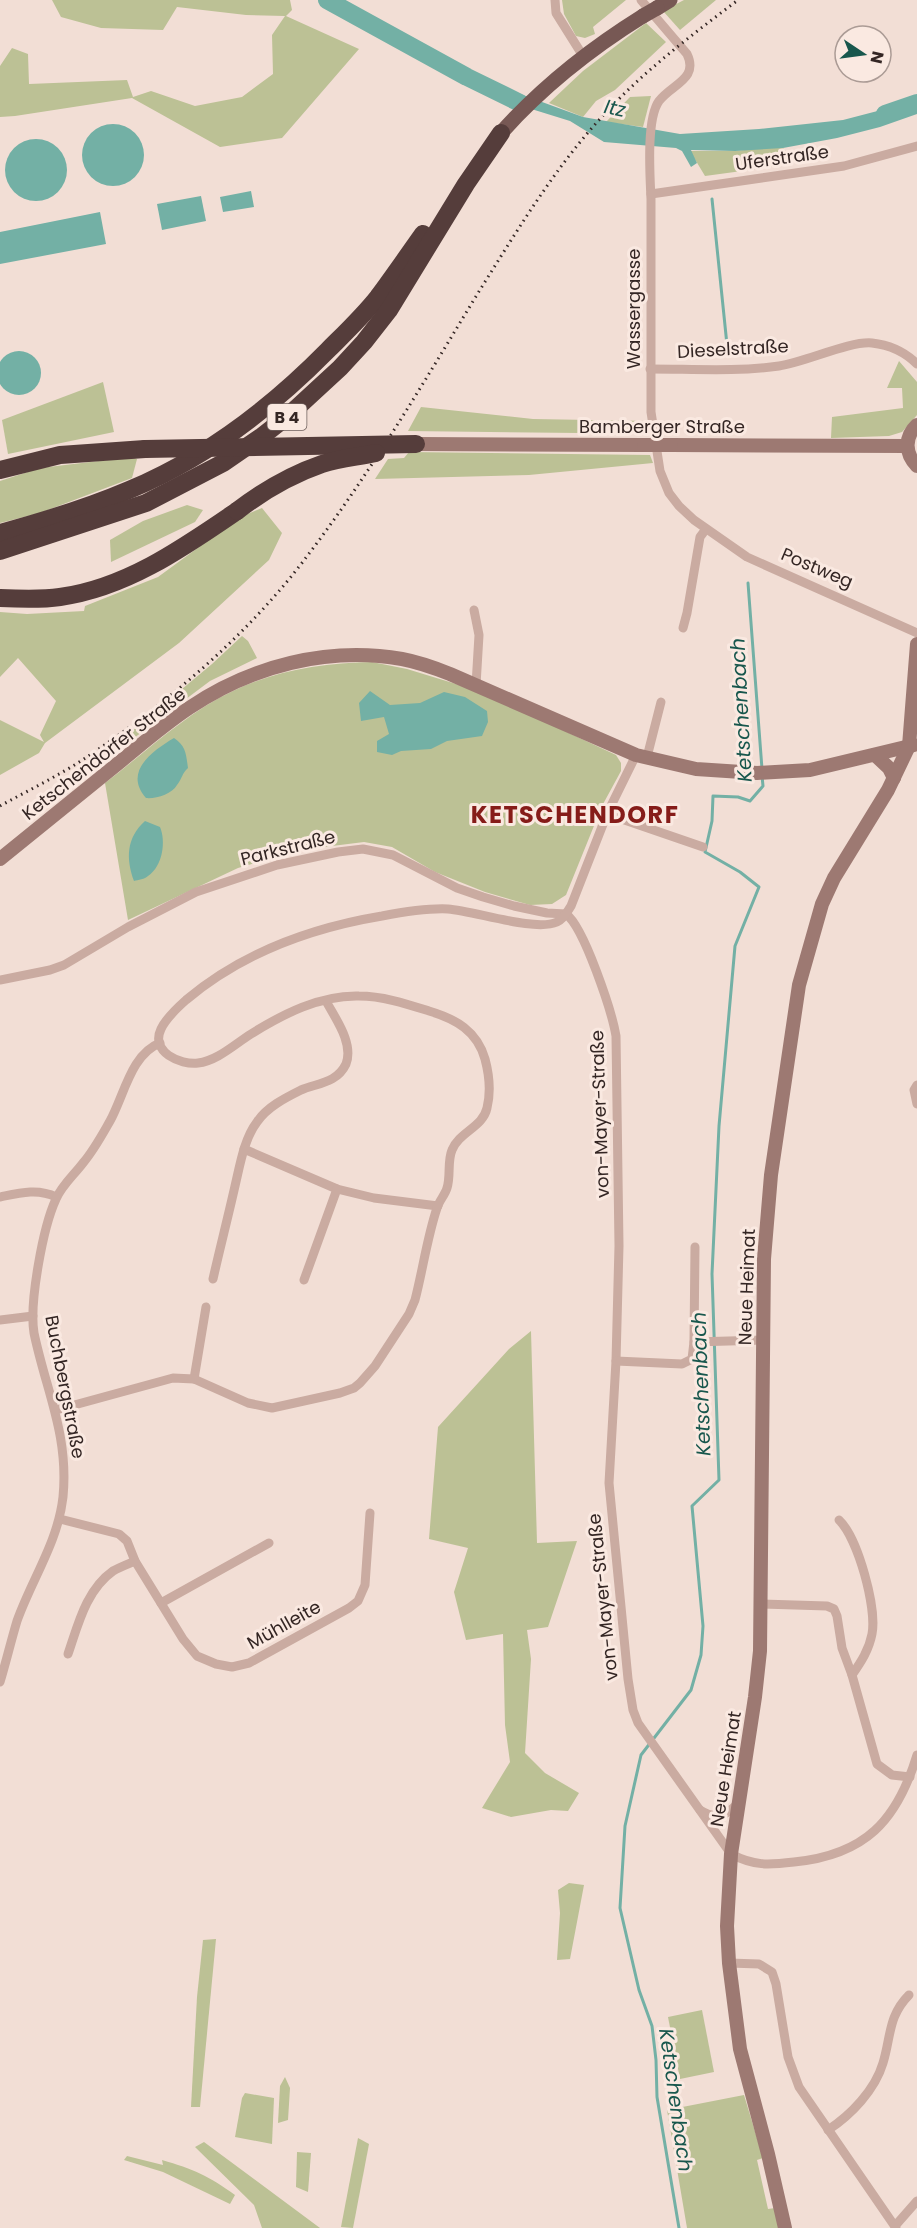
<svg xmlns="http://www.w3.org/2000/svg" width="917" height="2228" font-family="Poppins,sans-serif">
	<rect width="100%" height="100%" fill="#f2ded5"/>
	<!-- green -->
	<g fill="#bcc195">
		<polygon points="52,0 290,0 292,10 286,16 359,49 282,138 220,147 132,98 15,116 0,117 0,66 12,48 28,54 29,84 127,80 133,97 151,91 195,106 242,97 273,74 272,35 285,16 246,15 177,7 163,30 101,28 61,17"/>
		<polygon points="562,0 626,0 593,27 595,34 585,38 576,36 564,14"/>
		<polygon points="684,0 716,0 680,30 663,11"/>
		<polygon points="646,23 666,42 615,90 596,101 583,117 549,103 583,71"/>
		<polygon points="651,96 643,127 606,122 630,97"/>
		<polygon points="764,148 783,148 795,160 771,167 705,176 690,151 735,151"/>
		<polygon points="899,361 917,382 917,415 902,432 889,436 831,438 832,417 903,408 902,388 887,388"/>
		<polygon points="103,382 114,432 8,454 2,420"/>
		<polygon points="421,407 533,419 648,421 645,432 580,433 408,431"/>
		<polygon points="409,452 650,455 653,463 529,475 375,479 388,459 404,458"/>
		<polygon points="132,457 137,459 132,478 40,513 0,523 0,481 40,468"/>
		<polygon points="187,505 203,510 195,522 111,562 110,540 143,521"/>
		<polygon points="262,508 282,533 269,560 179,643 45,743 39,753 0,775 0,720 44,742 40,735 56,701 18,658 0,677 0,612 27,614 84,611 85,606 158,577 240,517"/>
		<polygon points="242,636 248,641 257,658 210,681 130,741 127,735 212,664"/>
		<path d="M372 662 407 669 479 691 616 755 621 763V771L602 806 566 895 552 904 530 905 485 892 435 872 392 847 364 842 300 850 238 868 128 920 105 783C146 752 186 713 233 691 277 670 323 663 372 662Z"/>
		<polygon points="531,1331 537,1543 577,1541 548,1627 527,1630 531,1659 525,1753 545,1773 579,1793 568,1811 551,1810 511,1817 482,1808 510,1762 505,1725 503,1634 466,1640 454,1592 468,1548 429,1539 438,1427 509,1349"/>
		<polygon points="569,1883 584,1885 570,1959 557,1960 560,1913 558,1890"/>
		<polygon points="216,1939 200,2107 191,2107 197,1997 203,1940"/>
		<polygon points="702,2010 714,2072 680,2079 668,2017"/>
		<polygon points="285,2077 290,2088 288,2120 278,2123 280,2086"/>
		<polygon points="245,2093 274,2098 272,2144 235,2137 242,2098"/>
		<polygon points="744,2095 763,2158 757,2160 768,2209 775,2208 779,2228 687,2228 667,2110"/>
		<polygon points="358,2138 369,2144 353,2228 341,2227"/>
		<polygon points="204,2142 320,2228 262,2228 254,2205 195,2147"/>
		<polygon points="297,2152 311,2153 308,2192 296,2187"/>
		<path d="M127 2156 163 2165 162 2160C193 2169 209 2176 235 2195L230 2204 163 2172 124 2160Z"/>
	</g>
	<!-- water -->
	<g fill="#73b0a5">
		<polygon points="501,87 583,117 680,134 759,129 843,120 889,108 900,102 917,109 917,114 880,127 837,138 783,148 735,151 691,150 697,163 691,167 682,151 676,148 604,142 570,121 496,98"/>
		<circle cx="113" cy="155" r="31"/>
		<circle cx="36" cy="170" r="31"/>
		<polygon points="251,191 254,207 223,212 220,197"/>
		<polygon points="201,196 206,221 162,230 157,204"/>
		<polygon points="100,212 106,244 0,264 0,232"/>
		<circle cx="19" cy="373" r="22"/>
		<polygon points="370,691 390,705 420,703 444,692 465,697 487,711 488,722 482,736 447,741 431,749 401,751 392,755 377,752 377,741 389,734 384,717 361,721 359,703"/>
		<path d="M174 738C186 746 186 754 188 768 182 773 182 779 177 785 172 794 156 799 146 798 123 772 152 751 174 738Z"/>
		<path d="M145 821 160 827C166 841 163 866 148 876 145 879 138 880 134 881 126 859 126 838 145 821Z"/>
	</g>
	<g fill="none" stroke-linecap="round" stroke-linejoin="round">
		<!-- stream -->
		<g stroke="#73b0a5" stroke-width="3">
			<polyline points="712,199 727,345"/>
			<polyline points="748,583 762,769"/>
			<polyline points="679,2228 657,2097 656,2060 652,2026 639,1990 620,1908 625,1826 641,1755 691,1690 701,1655 703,1626 692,1506 719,1480 712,1274 719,1126 735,946 759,887 740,872 705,852 712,821 713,796 738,797 750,801 763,786 762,776"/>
		</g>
		<!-- river -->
		<g stroke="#73b0a5" stroke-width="18">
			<polyline points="327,0 467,77 520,103"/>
			<polyline points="885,114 917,103"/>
		</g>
		<!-- street -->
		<g stroke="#caaba1" stroke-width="9">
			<polyline points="555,0 556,13 583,56"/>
			<path d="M641 0 687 54C699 79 672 84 659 101 646 119 650 176 651 199V412L660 471 669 493 679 506 694 520 747 557 917 633"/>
			<polyline points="651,194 844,166 917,146"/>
			<path d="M650 369C693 369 737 372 779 366 806 362 849 341 872 343 890 345 905 352 917 364"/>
			<polyline points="474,610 479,635 476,685"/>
			<polyline points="683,628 687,613 700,537 706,529"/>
			<polyline points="647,757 661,702"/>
			<polyline points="607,814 703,847"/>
			<path d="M566 914C584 927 612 1012 616 1036L619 1246 616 1361 609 1483 628 1679 633 1710 638 1723 731 1854C754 1866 768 1865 794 1862 865 1855 897 1821 917 1755"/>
			<polyline points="0,980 50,970 64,965 128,927 196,892 277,865 338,852 363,849 393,855 457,888 483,897 514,906 547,913 566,914"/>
			<polyline points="917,1085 914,1090 917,1104"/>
			<polyline points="244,1149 337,1189 374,1198 438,1206"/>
			<path d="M0 1197C19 1193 38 1188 56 1197"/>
			<path d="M213 1279C220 1248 228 1217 235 1186 240 1165 244 1139 257 1122 267 1107 285 1098 301 1090 318 1083 337 1083 346 1064 354 1043 335 1018 326 1001"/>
			<polyline points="304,1280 337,1189"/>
			<polyline points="0,1320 33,1316"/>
			<polyline points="694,1342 763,1340"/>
			<polyline points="616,1361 682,1364 692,1359 694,1342 695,1247"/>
			<polyline points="194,1379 206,1307"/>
			<path d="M56 1410 173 1378 194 1379 248 1403 272 1408 340 1393 354 1388 360 1383 375 1366 409 1314 415 1300C423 1269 427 1238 437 1208 439 1201 445 1195 447 1188 451 1176 447 1162 452 1150 459 1132 483 1127 487 1108 491 1092 489 1074 485 1059 477 1031 456 1019 429 1011 407 1004 383 996 359 996 320 995 283 1014 251 1034 235 1044 217 1061 198 1063 180 1065 150 1052 161 1029 166 1018 177 1008 186 1000 243 952 310 928 382 916 403 912 426 908 448 909 475 911 535 932 557 922 564 919 567 912 571 906L607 814 636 755"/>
			<polyline points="60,1519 119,1534 127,1541 135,1561 183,1639 197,1656 216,1664 232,1667 249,1663 349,1608 358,1601 365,1585 370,1513"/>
			<path d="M839 1520C858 1538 877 1608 872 1634 869 1650 861 1662 852 1675"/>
			<polyline points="161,1603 269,1543"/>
			<polyline points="761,1604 827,1606 834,1609 837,1616 842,1648 852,1675 877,1764 892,1775 910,1777"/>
			<path d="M68 1654C78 1625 86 1590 113 1571 120 1567 128 1564 135 1561"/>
			<path d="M0 1682C6 1662 11 1641 17 1621 32 1579 58 1542 63 1497 69 1435 46 1391 34 1333 29 1303 43 1227 56 1199 62 1185 74 1175 83 1163 94 1150 102 1135 110 1121 124 1096 131 1054 160 1043"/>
			<path d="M700 1810C716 1820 727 1816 739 1802"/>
			<polyline points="729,1963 759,1964 772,1972 776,1984 788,2057 799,2087 896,2228"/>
			<path d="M828 2130C851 2115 875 2090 883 2063 891 2037 888 2016 909 1995"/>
			<polyline points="895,2226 917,2201"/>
		</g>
		<!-- secondary -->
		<g stroke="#9d7972" stroke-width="14">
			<path d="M917 425C904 437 905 454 917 466"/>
			<polyline points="416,444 644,445"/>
			<polyline points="671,445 907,446"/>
			<polyline points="875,755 889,768 894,778"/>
			<path d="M0 859C40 827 80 794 121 761 143 743 165 724 189 708 251 666 328 646 402 659 418 662 435 668 450 674L636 755 696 769 757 773 810 770 914 745"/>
			<polyline points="785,2228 768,2154 740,2049 729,1963 727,1926 731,1854 755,1697 760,1651 764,1259 771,1175 799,985 822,904 834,878 888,790 909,746 917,644"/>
		</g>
		<!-- primary -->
		<g stroke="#775854" stroke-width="15">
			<polyline points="657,8 670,0"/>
			<path d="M501 133C542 87 590 49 643 16"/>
		</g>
		<!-- highway -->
		<g stroke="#553d3b" stroke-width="18">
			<polyline points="0,470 60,455 145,449"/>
			<path d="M0 533C44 521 87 508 129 490 206 458 270 409 328 350 345 333 363 316 378 297 393 277 408 255 423 234"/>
			<polyline points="0,551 146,503 223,463 261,437 289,415 340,368 364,342 389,310 466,184 501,133"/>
			<path d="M0 598C20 599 40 600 60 597 126 588 183 548 237 511"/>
		</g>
		<!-- rail -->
		<path stroke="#342624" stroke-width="3" stroke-dasharray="1.5 4.5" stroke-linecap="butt" d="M0 806C29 790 60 775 87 757 169 702 249 634 308 555 371 472 424 382 478 293 515 234 552 172 599 120 640 74 689 37 738 0"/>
		<!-- secondary-bridge -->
		<polyline stroke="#9d7972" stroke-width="14" points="644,445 671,445"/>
		<!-- primary-bridge -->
		<polyline stroke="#775854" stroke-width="15" points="643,16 657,8"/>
		<!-- highway-bridge -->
		<g stroke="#553d3b" stroke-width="18">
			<polyline points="145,449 416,444"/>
			<path d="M237 511C263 491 290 475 322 464 340 458 358 457 376 453"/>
		</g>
	</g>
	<g text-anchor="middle" stroke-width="6" stroke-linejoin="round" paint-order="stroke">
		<!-- shield labels -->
		<rect fill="#fae9e1" stroke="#6f605d" stroke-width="1.5" x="267.5" y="404" width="39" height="26" rx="4.5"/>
		<g font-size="16" font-weight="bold" fill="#342624">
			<text x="287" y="423">B 4</text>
		</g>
		<!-- street labels -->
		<g font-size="18" fill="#342624" stroke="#fae9e1">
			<text transform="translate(782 158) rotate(-8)" y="6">Uferstraße</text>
			<text transform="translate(634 309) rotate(-90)" y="6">Wassergasse</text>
			<text transform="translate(733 349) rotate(-3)" y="6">Dieselstraße</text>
			<text x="662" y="433">Bamberger Straße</text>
			<text transform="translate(817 568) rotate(23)" y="6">Postweg</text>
			<text transform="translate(104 754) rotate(-38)" y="6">Ketschendorfer Straße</text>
			<text transform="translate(288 848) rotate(-14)" y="6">Parkstraße</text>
			<text transform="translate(600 1114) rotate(-92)" y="6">von-Mayer-Straße</text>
			<text transform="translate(747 1287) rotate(-88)" y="6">Neue Heimat</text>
			<text transform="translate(65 1387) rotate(79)" y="6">Buchbergstraße</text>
			<text transform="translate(603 1597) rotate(-96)" y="6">von-Mayer-Straße</text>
			<text transform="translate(284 1625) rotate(-29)" y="6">Mühlleite</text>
			<text transform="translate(726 1769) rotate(-81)" y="6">Neue Heimat</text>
		</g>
		<!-- water labels -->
		<g font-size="20" font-style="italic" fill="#18574d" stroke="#fae9e1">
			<text transform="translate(615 108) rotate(12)" y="7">Itz</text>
			<text transform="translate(741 710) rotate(-93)" y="7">Ketschenbach</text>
			<text transform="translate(701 1384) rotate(-92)" y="7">Ketschenbach</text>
			<text transform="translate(676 2100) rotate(82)" y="7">Ketschenbach</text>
		</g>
		<!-- district labels -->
		<g font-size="24" font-weight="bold" letter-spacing="1.5" fill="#861c19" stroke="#fae9e1">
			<text x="575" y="823">KETSCHENDORF</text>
		</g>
	</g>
	<!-- north arrow -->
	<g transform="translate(863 54) rotate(103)"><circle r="28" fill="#fae9e1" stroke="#ab9b95" stroke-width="1.5"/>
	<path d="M0-4.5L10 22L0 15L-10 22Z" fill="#18574d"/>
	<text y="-9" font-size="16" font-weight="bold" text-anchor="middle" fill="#342624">N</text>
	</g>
</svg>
